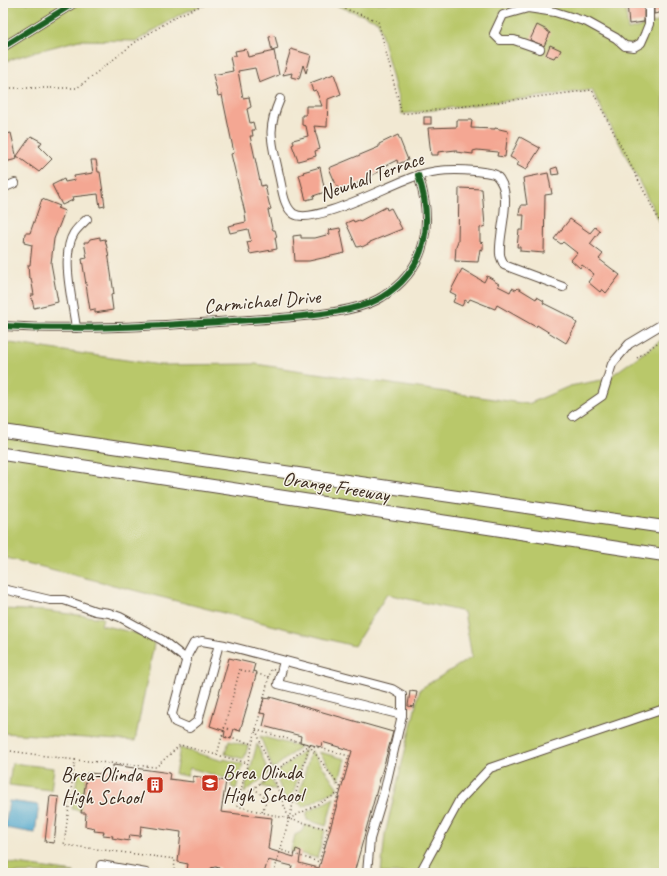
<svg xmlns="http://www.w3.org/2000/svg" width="667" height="876" font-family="Caveat,sans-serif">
	<rect width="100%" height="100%" fill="#f7f3e8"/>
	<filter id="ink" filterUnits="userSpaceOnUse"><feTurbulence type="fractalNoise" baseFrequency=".025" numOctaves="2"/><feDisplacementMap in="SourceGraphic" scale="8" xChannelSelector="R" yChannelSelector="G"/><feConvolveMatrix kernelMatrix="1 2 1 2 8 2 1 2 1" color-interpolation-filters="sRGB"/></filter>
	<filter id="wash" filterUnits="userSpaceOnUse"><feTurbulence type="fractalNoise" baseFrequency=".012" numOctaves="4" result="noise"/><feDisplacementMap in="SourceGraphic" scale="16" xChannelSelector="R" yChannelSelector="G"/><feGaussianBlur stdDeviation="0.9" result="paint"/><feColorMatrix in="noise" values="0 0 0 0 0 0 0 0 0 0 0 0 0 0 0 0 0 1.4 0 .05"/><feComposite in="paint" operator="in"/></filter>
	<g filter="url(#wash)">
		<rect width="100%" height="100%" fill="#f2e9d3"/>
		<!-- green -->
		<g fill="#b9c86a" stroke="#7a7944">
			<polygon points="3,3 207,3 179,15 137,41 79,40 34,52 3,62"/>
			<polygon points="330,3 625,3 628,30 664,20 664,230 592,90 402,114 378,21"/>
			<polygon points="664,338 664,873 381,873 385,834 420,689 472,657 464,612 387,594 354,646 3,557 3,342 160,365 255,364 528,404 570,386 607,379"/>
			<polygon points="3,609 45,611 103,618 101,625 148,636 154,644 135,741 3,733"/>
			<polygon points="260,736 300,747 273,769"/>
			<polygon points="229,741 248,746 244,759 225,754"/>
			<polygon points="257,744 269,773 244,793"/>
			<polygon points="180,748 223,761 224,759 243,764 236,789 231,787 232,780 190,768 187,776 175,774"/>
			<polygon points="306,749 291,801 286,801 275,774"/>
			<polygon points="311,750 337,787 336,790 304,807 297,802"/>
			<polygon points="319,752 345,759 339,780"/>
			<polygon points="12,763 54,768 51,790 9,785"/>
			<polygon points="78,771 87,773 81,811 72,809"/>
			<polygon points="271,778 276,790 261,786"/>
			<polygon points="334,798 326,826 307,820 307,812"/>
			<polygon points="305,825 325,830 317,858 291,851 295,835 301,832"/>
			<polygon points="3,862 74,872 74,873 3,873"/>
		</g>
		<!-- water -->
		<polygon fill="#51a8ce" stroke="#466976" points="9,801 39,805 35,833 5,828"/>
		<g id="blocks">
			<!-- building -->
			<g fill="#f4a793">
				<polygon points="627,3 644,3 644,22 629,24"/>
				<polygon points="654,3 664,3 664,12 654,14"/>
				<polygon points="537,25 547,30 547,31 550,33 544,46 530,40"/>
				<polygon points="275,36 278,49 272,51 269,37"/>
				<polygon points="550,45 561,50 558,56 556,55 554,58 546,55"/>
				<polygon points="246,49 248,57 274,51 279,75 259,83 255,68 238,71 243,98 249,97 251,107 247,109 250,123 253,122 255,130 252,130 253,136 250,136 253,149 261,186 265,185 269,203 271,209 268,210 272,228 273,230 275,230 277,237 275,237 277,249 250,254 247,242 251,241 248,229 230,233 228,226 246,222 245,213 231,154 234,153 222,95 218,96 213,75 233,71 230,57 236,55 235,51"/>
				<polygon points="291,49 311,55 306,73 303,65 299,79 291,77 292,73 283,75"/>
				<polygon points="334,74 341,94 328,99 327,127 314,126 320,149 315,151 316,156 298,161 292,145 294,144 293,140 308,136 306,126 302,125 302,115 306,115 306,106 322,106 316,90 313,91 310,83"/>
				<rect x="424" y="117" width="7" height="7"/>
				<polygon points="457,120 472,120 471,128 495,129 495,128 508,131 505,157 497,156 498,152 477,150 473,151 473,154 456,152 456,150 438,152 438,155 431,155 428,128 457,127"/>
				<polygon points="11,133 17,159 5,162 3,135"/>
				<polygon points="398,135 408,160 398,164 397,160 381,168 382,170 371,176 372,179 365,182 364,180 344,190 343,187 338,189 329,168 379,147 379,144"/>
				<polygon points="31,136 42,142 39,146 52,159 39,172 17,156"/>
				<polygon points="520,137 540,148 526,170 517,165 519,162 510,157"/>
				<polygon points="91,160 96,160 98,172 100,172 105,206 100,207 98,194 72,197 73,200 62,205 52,185 64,179 65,182 75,180 74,176 93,173"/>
				<polygon points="320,167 325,192 313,196 314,198 306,200 299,175 304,173 303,172"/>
				<polygon points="557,167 559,174 552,175 551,169"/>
				<polygon points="548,173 552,194 545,195 544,253 520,251 520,247 517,247 518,238 519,230 523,230 524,215 519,215 520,208 521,208 521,205 527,205 523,178"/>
				<polygon points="459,188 482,189 485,226 480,228 480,242 483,243 483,250 480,249 478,262 455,261 456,246 458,241"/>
				<polygon points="42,199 60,206 57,208 65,211 54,239 51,263 58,302 34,308 31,295 34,295 31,278 29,278 28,265 30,265 32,245 24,243 25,233 30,233"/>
				<polygon points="386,207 387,210 391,208 402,229 370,242 370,243 362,247 361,246 357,247 346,223 353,220 354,222 359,220 360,221"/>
				<polygon points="570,219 590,233 595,227 600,231 590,244 603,254 599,259 620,275 606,293 602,289 600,292 588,282 594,274 582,265 580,268 571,260 577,253 563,242 561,244 554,239"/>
				<polygon points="340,228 345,253 309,261 295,261 293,236 301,235 301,238 315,238 330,234 329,230"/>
				<polygon points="100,237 100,240 105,239 108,252 114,294 111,295 113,310 95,313 95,309 90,310 82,259 87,258 84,242 88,242 90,239"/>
				<polygon points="462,269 484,282 487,276 494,280 494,281 499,284 498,286 510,292 512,288 516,290 518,288 536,299 537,297 544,301 543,303 575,319 574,321 577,323 566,343 537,325 536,327 497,305 495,309 470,299 468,302 465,300 462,306 453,302 456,295 450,292"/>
				<polygon points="229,658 255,664 253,671 257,672 240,731 234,729 231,739 224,737 225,731 210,726"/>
				<polygon points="410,691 417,692 414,707 408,706"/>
				<polygon points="270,697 393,732 354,873 290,873 292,866 268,860 264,873 220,873 219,868 216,867 211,868 209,873 204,873 187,870 188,864 178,862 181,832 141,826 140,836 130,835 129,841 112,838 113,836 103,835 104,832 94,831 95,828 85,826 86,813 81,813 87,773 102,774 103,769 113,770 113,765 170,773 169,779 193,782 193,776 226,781 221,812 272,818 268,849 294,857 296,849 301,851 299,863 319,868 352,751 322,742 321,747 300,742 301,736 263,726 266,714 260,713 264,698 270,699"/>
				<polygon points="50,796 59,797 54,843 45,842"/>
			</g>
		</g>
	</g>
	<g filter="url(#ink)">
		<use href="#blocks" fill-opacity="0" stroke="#564739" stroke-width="1"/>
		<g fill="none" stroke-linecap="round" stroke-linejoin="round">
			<defs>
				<g id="minor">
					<polyline points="3,47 74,3"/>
					<polyline points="540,49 514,40 500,40 494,34 503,15 528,8 555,12 587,22 616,38 625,46 634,47 641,43 645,34 649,24 649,3"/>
					<path d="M280 99C266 132 272 141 279 175 282 186 283 207 294 214 314 226 394 182 419 175 438 169 456 169 475 171 481 172 491 172 496 175 515 193 498 231 500 254 500 257 503 262 504 265L563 287"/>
					<polyline points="3,188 15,183"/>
					<path d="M3 326C84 331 168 325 248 320 283 318 354 315 382 297 428 269 434 222 418 175"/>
					<path d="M76 328C73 303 60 255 74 233 77 228 83 223 87 219"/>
					<polyline points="573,416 602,396 612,364 629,344 664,323"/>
					<polyline points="3,589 50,600 64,600 95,611 109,613 120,617 162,640 187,660"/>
					<polyline points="219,644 198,721 189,728 175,722 172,714 188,654 194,643 202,641 225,645 392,689 402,695 402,715 385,789 370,839 367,873"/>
					<polyline points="284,661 278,684 402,715"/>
					<polyline points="100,873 101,865 146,873"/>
					<polyline points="214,873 215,872"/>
					<polyline points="420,873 459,801 490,768 664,709"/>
				</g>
				<g id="highway">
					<polyline points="3,431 664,527"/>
					<polyline points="3,454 664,555"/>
				</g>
			</defs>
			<!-- minor casing -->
			<use href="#minor" stroke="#564739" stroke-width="10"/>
			<!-- highway casing -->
			<use href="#highway" stroke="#564739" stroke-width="14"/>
			<!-- path -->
			<g stroke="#564739" stroke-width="1.5" stroke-dasharray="1 3" stroke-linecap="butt">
				<polyline points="330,3 378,21 402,114 592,90 664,230"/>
				<polyline points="3,88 77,88 137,41 179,15 207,3"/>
				<polyline points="637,358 664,338"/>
				<polyline points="241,670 269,677"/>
				<polyline points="274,670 271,669 237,806 328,829"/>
				<polyline points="224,728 230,730 226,726"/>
				<polyline points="256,730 349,756 319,862 281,850"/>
				<polyline points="256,730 289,819"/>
				<polyline points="222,736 253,744"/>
				<polyline points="309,745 340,787"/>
				<polyline points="3,750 75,760 64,845 175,859 174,873"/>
				<polyline points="217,755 248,763"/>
				<polyline points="75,760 156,767 180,745 217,755 240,669"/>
				<polyline points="254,788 267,800"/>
				<polyline points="240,799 309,745"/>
				<polyline points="262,812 267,800 281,795"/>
				<polyline points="289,819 337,794"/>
				<polyline points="274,873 309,746"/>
			</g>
			<!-- minor -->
			<use href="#minor" stroke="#fff" stroke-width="8"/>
			<!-- highway -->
			<use href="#highway" stroke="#fff" stroke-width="12"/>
			<defs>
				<g id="cycleway">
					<polyline points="3,47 74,3"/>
					<path d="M3 326C84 331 168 325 248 320 283 318 354 315 382 297 428 269 434 222 418 175"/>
				</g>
			</defs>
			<!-- cycleway casing -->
			<use href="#cycleway" stroke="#f7f3e8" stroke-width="8"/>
			<!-- cycleway -->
			<use href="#cycleway" stroke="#1b5e20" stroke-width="6"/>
		</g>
	</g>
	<!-- icons -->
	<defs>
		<symbol id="school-square" viewBox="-11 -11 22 22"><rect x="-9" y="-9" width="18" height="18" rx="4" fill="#c8321e" stroke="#f7f3e8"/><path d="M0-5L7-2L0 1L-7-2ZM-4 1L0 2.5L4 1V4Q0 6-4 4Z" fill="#fff"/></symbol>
		<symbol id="building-square" viewBox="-11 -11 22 22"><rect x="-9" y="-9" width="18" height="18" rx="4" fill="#c8321e" stroke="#f7f3e8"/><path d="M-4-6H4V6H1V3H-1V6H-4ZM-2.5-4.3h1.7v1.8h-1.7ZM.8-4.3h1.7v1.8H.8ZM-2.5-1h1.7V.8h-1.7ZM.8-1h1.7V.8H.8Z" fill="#fff"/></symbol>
	</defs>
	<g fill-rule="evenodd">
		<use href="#school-square" x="200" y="773" width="20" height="20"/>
		<use href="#building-square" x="145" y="775" width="20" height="20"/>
	</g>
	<g text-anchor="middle" stroke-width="3" stroke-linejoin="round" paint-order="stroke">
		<!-- street labels -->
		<g font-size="20" fill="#3b2a1e" stroke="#f7f3e8">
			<text transform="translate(371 176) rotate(-20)" y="7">Newhall Terrace</text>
			<text transform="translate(262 301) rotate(-5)" y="7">Carmichael Drive</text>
			<text transform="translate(336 486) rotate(9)" y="7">Orange Freeway</text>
		</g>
		<!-- poi labels -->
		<g font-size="20" fill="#3b2a1e" stroke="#f7f3e8" text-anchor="start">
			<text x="223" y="779">Brea Olinda<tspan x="223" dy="23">High School</tspan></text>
			<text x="142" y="781" text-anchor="end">Brea-Olinda<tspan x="142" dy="23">High School</tspan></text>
		</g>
	</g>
	<!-- margin -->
	<rect width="667" height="876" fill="none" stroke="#f7f3e8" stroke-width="16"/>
</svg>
